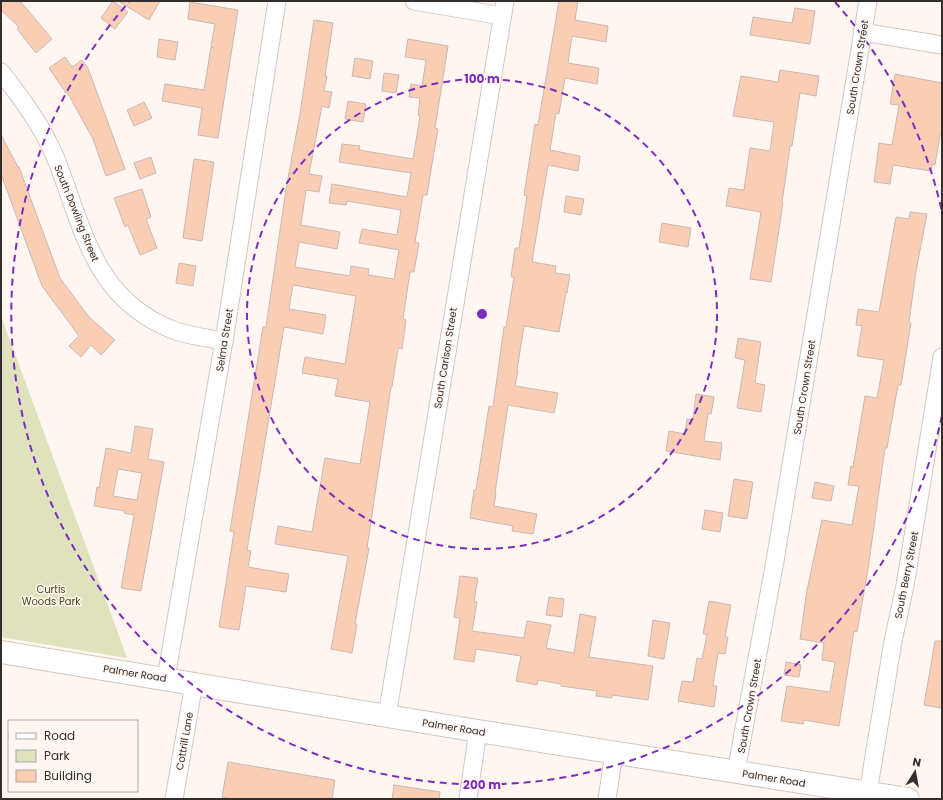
<svg xmlns="http://www.w3.org/2000/svg" width="943" height="800" font-family="Poppins,sans-serif">
	<rect width="100%" height="100%" fill="#fff6f2"/>
	<!-- green -->
	<polygon fill="#dee3be" points="1,316 117,630 127,658 1,637"/>
	<!-- building -->
	<g fill="#facdb4" stroke="#c8bab3" fill-rule="evenodd">
		<polygon points="1,1 20,1 52,39 36,53 17,29 19,27 1,10"/>
		<polygon points="113,1 128,12 115,29 101,18"/>
		<polygon points="118,1 160,1 149,20"/>
		<polygon points="559,1 578,1 575,20 608,26 606,42 572,36 568,63 599,68 597,84 565,78 559,114 556,113 550,150 580,156 578,171 548,165 532,262 556,266 555,273 570,275 567,293 566,292 559,332 524,326 517,370 518,371 515,386 558,393 554,413 508,405 495,493 496,493 494,506 537,514 533,534 512,531 513,526 470,518 474,490 476,490 489,406 493,407 504,327 506,327 514,277 511,277 515,248 519,248 527,196 524,195 535,124 538,125"/>
		<polygon points="190,2 238,10 218,138 198,135 202,108 162,101 165,84 204,90 211,47 214,48 211,46 215,24 188,19"/>
		<polygon points="795,8 815,11 810,44 750,35 753,17 792,23"/>
		<polygon points="314,20 333,23 325,76 327,76 324,91 332,92 329,108 322,106 309,174 322,176 319,192 306,190 301,225 340,232 337,249 299,242 295,267 350,276 351,266 369,269 368,275 394,279 399,250 359,243 362,229 397,235 401,210 347,201 346,205 329,203 332,184 407,197 411,173 339,162 342,144 360,146 359,150 413,159 420,116 418,115 420,98 409,97 411,84 422,86 426,60 405,57 408,39 448,46 435,128 438,129 433,158 427,195 423,195 415,242 419,243 414,272 410,272 403,319 406,320 402,349 398,348 392,387 391,387 367,548 369,548 355,624 357,624 352,653 331,649 348,556 275,544 278,526 312,532 325,458 360,464 370,402 335,396 338,379 302,373 305,357 345,364 356,296 293,285 289,309 326,315 323,334 284,327 247,550 251,551 248,567 289,574 286,592 246,586 239,630 219,627 234,532 230,531 263,327 266,327 286,189 300,114"/>
		<polygon points="159,39 178,42 175,60 157,57"/>
		<polygon points="65,57 72,67 82,60 88,68 125,169 106,176 93,139 67,92 66,93 49,68"/>
		<polygon points="355,58 373,61 370,79 352,76"/>
		<polygon points="780,70 819,76 816,96 800,93 792,146 790,146 782,203 783,203 771,282 750,279 761,212 726,206 729,188 744,190 750,148 770,151 774,122 733,116 741,76 778,82"/>
		<polygon points="384,73 399,75 396,93 382,91"/>
		<polygon points="895,74 942,83 942,135 940,135 935,165 932,164 931,171 893,165 890,184 874,182 879,143 892,145 899,105 890,104"/>
		<polygon points="348,101 366,104 363,122 345,119"/>
		<polygon points="144,102 152,118 134,126 127,110"/>
		<polygon points="1,135 18,167 19,167 60,278 89,317 115,340 101,355 91,345 81,357 69,346 79,336 42,286 1,174"/>
		<polygon points="151,157 156,173 140,179 134,163"/>
		<polygon points="194,159 214,162 202,241 183,238"/>
		<polygon points="142,189 151,217 146,219 157,248 140,255 128,225 125,227 114,198"/>
		<polygon points="566,196 584,199 581,215 564,212"/>
		<polygon points="910,212 927,214 916,271 909,322 911,323 901,385 898,385 887,448 885,448 868,569 857,632 854,631 839,726 804,720 803,724 781,721 787,686 830,692 835,662 822,660 824,643 800,639 807,590 822,520 852,525 859,486 848,485 851,466 853,467 865,396 877,398 884,360 857,356 862,326 856,325 858,309 879,312 896,217 909,219"/>
		<polygon points="662,223 691,228 688,247 659,242"/>
		<polygon points="179,263 196,266 193,286 176,283"/>
		<polygon points="738,338 761,342 755,383 765,385 761,412 737,408 745,360 735,358"/>
		<polygon points="696,394 714,397 711,414 708,413 704,441 722,443 720,460 666,451 669,431 685,434 687,419 693,420"/>
		<path d="M135 426 153 429 148 459 164 462 141 591 121 588 134 515 124 513 125 511 94 506 97 487 99 488 106 448 131 453ZM118 469 142 473 137 500 113 496Z"/>
		<polygon points="734,479 753,482 747,519 728,516"/>
		<polygon points="815,482 834,486 831,501 812,498"/>
		<polygon points="705,510 723,513 720,532 702,529"/>
		<polygon points="460,576 478,578 474,601 477,602 472,631 524,638 527,621 551,625 546,648 574,653 580,614 596,617 589,657 653,666 648,700 612,695 612,698 596,696 597,691 561,686 561,684 538,680 537,685 516,681 521,656 476,649 474,662 454,659 460,618 454,617"/>
		<polygon points="549,597 564,599 562,617 546,615"/>
		<polygon points="709,601 731,605 725,637 728,637 725,654 718,653 713,686 717,686 714,707 678,701 682,681 693,682 697,658 702,659 707,634 703,634"/>
		<polygon points="653,620 670,623 664,659 648,656"/>
		<polygon points="935,641 942,641 942,708 924,705"/>
		<polygon points="786,662 801,665 799,677 784,675"/>
		<polygon points="228,762 335,780 332,799 233,799 222,797"/>
		<polygon points="394,785 440,792 439,799 392,799"/>
	</g>
	<g fill="none" stroke-linecap="round" stroke-linejoin="round">
		<defs>
			<g id="street">
				<polyline points="414,1 502,16"/>
				<polyline points="862,32 942,45"/>
				<path d="M1 72C22 99 43 127 56 159 84 230 94 299 173 330 189 336 207 338 224 341"/>
				<polyline points="166,678 224,341 277,1"/>
				<polyline points="387,716 505,1"/>
				<polyline points="736,772 775,561 868,1"/>
				<polyline points="868,793 893,641 905,586 942,357"/>
				<polyline points="174,799 194,683"/>
				<polyline points="468,799 478,731"/>
				<polyline points="607,799 614,753"/>
			</g>
			<polyline id="secondary" points="1,652 478,731 908,799"/>
		</defs>
		<!-- street casing -->
		<use href="#street" stroke="#d3c6be" stroke-width="19"/>
		<!-- secondary casing -->
		<use href="#secondary" stroke="#d3c6be" stroke-width="24"/>
		<!-- street -->
		<use href="#street" stroke="#fff" stroke-width="17"/>
		<!-- secondary -->
		<use href="#secondary" stroke="#fff" stroke-width="22"/>
	</g>
	<!-- distance rings -->
	<g fill="none" stroke="#7b2cbf" stroke-width="2" stroke-dasharray="7 5">
		<circle cx="482" cy="314" r="235"/>
		<path d="M942 416A471 471 0 1 1 129 2M835 2A471 471 0 0 1 942 212"/>
	</g>
	<g text-anchor="middle" stroke-width="3" stroke-linejoin="round" paint-order="stroke">
		<!-- street labels -->
		<g font-size="10" fill="#332e2b" stroke="#fff6f2">
			<text transform="translate(857 67) rotate(-81)" y="4">South Crown Street</text>
			<text transform="translate(77 213) rotate(68)" y="4">South Dowling Street</text>
			<text transform="translate(224 340) rotate(-81)" y="4">Selma Street</text>
			<text transform="translate(445 358) rotate(-81)" y="4">South Carlson Street</text>
			<text transform="translate(804 387) rotate(-81)" y="4">South Crown Street</text>
			<text transform="translate(906 575) rotate(-79)" y="4">South Berry Street</text>
			<text transform="translate(135 673) rotate(9)" y="4">Palmer Road</text>
			<text transform="translate(749 706) rotate(-80)" y="4">South Crown Street</text>
			<text transform="translate(454 727) rotate(9)" y="4">Palmer Road</text>
			<text transform="translate(184 741) rotate(-80)" y="4">Cottrill Lane</text>
			<text transform="translate(774 778) rotate(9)" y="4">Palmer Road</text>
		</g>
		<!-- park labels -->
		<g font-size="10" fill="#444813" stroke="#fff6f2">
			<text x="51" y="593">Curtis<tspan x="51" dy="12">Woods Park</tspan></text>
		</g>
	</g>
	<circle cx="482" cy="314" r="6" fill="#7b2cbf" stroke="#fff6f2" stroke-width="2"/>
	<g font-size="12" text-anchor="middle" font-weight="bold" fill="#7b2cbf" stroke="#fff6f2" stroke-width="3" stroke-linejoin="round" paint-order="stroke">
		<text x="482" y="83">100 m</text>
		<text x="482" y="789">200 m</text>
	</g>
	<!-- border -->
	<rect width="943" height="800" fill="none" stroke="#332e2b" stroke-width="4"/>
	<!-- legend -->
	<rect x="8" y="720" width="130" height="72" fill="#fff6f2" stroke="#ada6a2"/>
	<rect x="16" y="733" width="20" height="6" fill="#ffffff" stroke="#ada6a2"/>
	<text x="44" y="740" font-size="12" fill="#332e2b">Road</text>
	<rect x="16" y="750" width="20" height="12" fill="#dee3be" stroke="#ada6a2"/>
	<text x="44" y="760" font-size="12" fill="#332e2b">Park</text>
	<rect x="16" y="770" width="20" height="12" fill="#facdb4" stroke="#ada6a2"/>
	<text x="44" y="780" font-size="12" fill="#332e2b">Building</text>
	<!-- north arrow -->
	<g transform="translate(915 772) rotate(11)" stroke="#fff6f2" stroke-width="3" paint-order="stroke">
	<path d="M0-3L7 15L0 10L-7 15Z" fill="#332e2b"/>
	<text y="-6" font-size="11" font-weight="bold" text-anchor="middle" fill="#332e2b">N</text>
	</g>
</svg>
